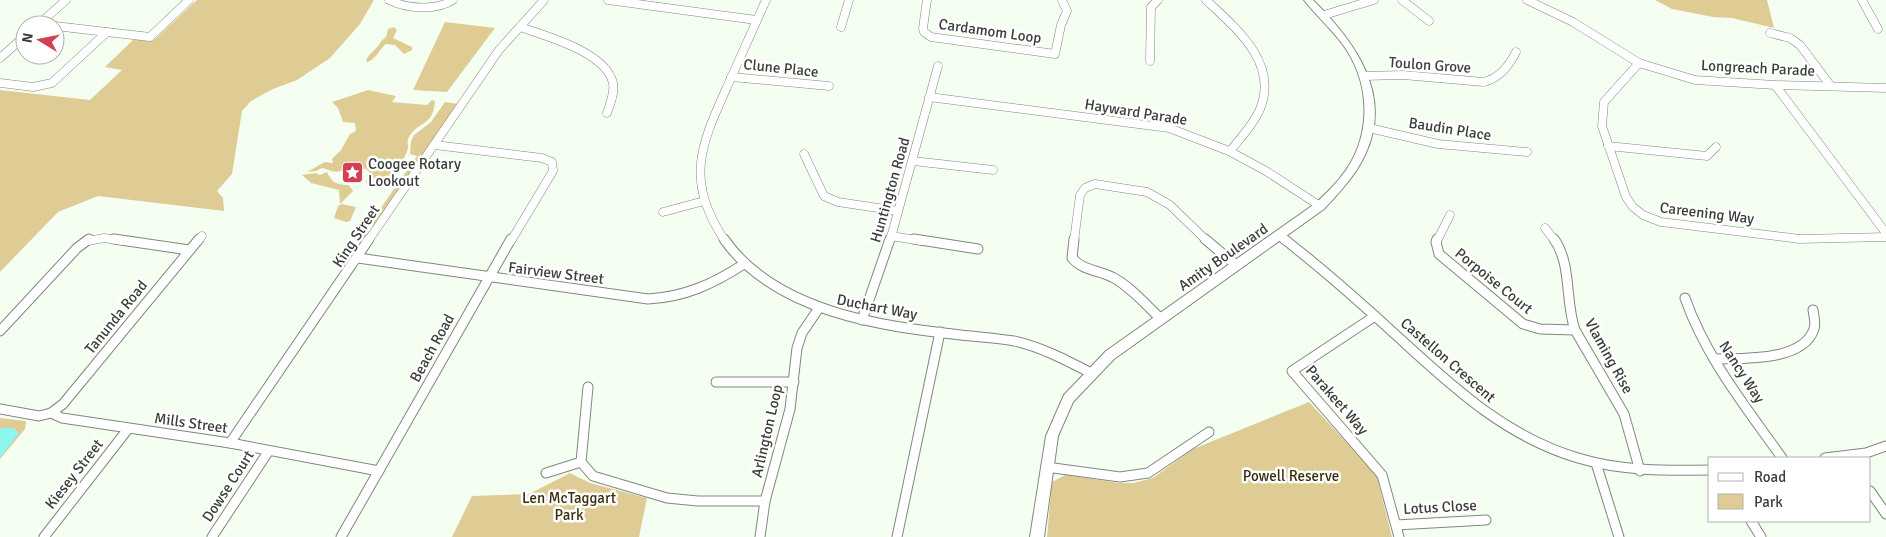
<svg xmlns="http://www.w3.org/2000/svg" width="1886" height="537" font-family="Signika,sans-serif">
	<rect width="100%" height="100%" fill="#f4fff2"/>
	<!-- green -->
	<g fill="#decc94">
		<polygon points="197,0 374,0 360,24 330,58 297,80 273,89 251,101 242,111 232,174 217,191 223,198 224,211 98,196 58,212 0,272 0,90 90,100 122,70 105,67 134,39 153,41"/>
		<polygon points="1655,0 1767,0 1774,28 1732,18 1713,17 1672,9"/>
		<polygon points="445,22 495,28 447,92 413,90"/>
		<path d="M394 27 397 30 393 38 412 47V50L404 54 395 45 386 44C379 49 376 60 367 62L366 60C369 54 373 52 377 47 381 43 380 41 386 37L388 29Z"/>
		<path d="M368 90 396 96 392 102 427 105 432 100 435 101C433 127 419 120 409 137 406 142 409 144 408 148 404 165 386 182 371 187L367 186 366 181 369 172 366 169 343 166 344 169C337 175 328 169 322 168L316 171 307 172 325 162 333 163 332 159 341 150 350 134 356 131 355 123 343 122 338 108 332 102Z"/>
		<polygon points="445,102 458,104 374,226 369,225 417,156 410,154 411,141 414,135 431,122"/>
		<path d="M327 172C332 183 337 185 349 185L353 191 340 204 339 190 311 183 302 175 316 173 320 175Z"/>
		<polygon points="342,204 356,207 350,221 346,222 334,218 338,206"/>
		<polygon points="1309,402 1376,474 1392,537 1047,537 1052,482 1065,475 1119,483 1133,483 1153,478 1193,449"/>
		<polygon points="0,418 26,421 25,429 0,459"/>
		<polygon points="570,473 590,483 647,498 639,537 452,537 472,496 529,494"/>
	</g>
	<!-- water -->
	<polygon fill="#8df6ef" points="2,428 13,428 19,433 0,458 0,430"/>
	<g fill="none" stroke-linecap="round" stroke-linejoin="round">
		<defs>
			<g id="minor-far1">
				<path d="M389 0C407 9 436 11 453 0"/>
				<polyline points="608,0 756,20"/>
				<polyline points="927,0 923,28 924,32 931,37 1055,54 1061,25 1067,11 1062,0"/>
				<path d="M1206 0C1236 28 1279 63 1260 109 1254 124 1241 137 1231 150"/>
				<polyline points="1402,0 1429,21"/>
				<polyline points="1527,0 1573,22 1639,63 1695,80 1775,85 1886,88"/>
				<polyline points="1862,0 1878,29"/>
				<polyline points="1324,15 1374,0"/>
				<polyline points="38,25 66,0"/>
				<polyline points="55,26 150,37 189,0"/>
				<path d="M520 27C546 36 606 52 613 83 615 93 610 104 607 113"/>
				<polyline points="841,27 849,0"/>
				<polyline points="1770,33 1790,38 1800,45 1830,85"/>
				<polyline points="0,58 25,36"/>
				<polyline points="1150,61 1151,7 1158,0"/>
				<polyline points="1639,63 1604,102 1602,126 1626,197 1633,207 1643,215 1661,222 1800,239 1886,237"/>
				<path d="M1364 76 1403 75 1484 82C1500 78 1509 66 1516 52"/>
				<polyline points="731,77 829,86"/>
				<polyline points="0,83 33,87 52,83 107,32"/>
				<polyline points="1775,85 1886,233"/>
				<polyline points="929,97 1169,128 1229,151 1266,171 1320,206"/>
				<polyline points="1369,128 1438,144 1527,152"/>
				<polyline points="435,145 542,158 552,162 553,171 511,241"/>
				<polyline points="1608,146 1707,156 1716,147"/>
				<polyline points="804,154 824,196 838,202 898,211"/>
				<polyline points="913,161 993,170"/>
				<polyline points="663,212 704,201"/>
				<polyline points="1545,228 1555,241"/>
				<polyline points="891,236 922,241"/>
				<polyline points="1280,236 1286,241"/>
				<polyline points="88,241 104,238 123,241"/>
				<polyline points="198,241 202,236"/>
				<polyline points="368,241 499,50 544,0"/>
				<path d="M725 241C685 180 700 147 727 87 740 58 753 29 766 0"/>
				<polyline points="890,241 938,66"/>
				<polyline points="1074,241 1080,195 1085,188 1095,184 1147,192 1170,205 1207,241"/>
				<polyline points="1437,241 1450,215"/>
			</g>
			<g id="minor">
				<polyline points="114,239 189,250"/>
				<path d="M724 239C775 312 880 326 961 335 978 337 996 338 1014 341 1041 347 1066 360 1091 373"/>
				<polyline points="914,239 978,249"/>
				<path d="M1074 239 1072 258C1083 271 1100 270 1114 278 1132 288 1146 305 1161 319"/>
				<polyline points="1205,239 1236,265"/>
				<path d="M1284 239C1324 270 1360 302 1397 336 1452 386 1504 436 1578 458 1621 471 1666 471 1710 470"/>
				<polyline points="1437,239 1436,242 1439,254 1523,324 1540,329 1575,330"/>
				<path d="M1554 239C1572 264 1565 302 1575 330L1624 414 1640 471"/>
				<path d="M358 258 648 299C685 297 713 284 744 264"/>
				<path d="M1685 298C1706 358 1746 407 1782 458"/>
				<polyline points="1375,316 1292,371 1382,475 1399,537"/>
				<polyline points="862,320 890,239"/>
				<polyline points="0,331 77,248 89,239"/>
				<path d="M1714 359C1742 358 1803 362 1814 329 1816 324 1814 316 1813 310"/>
				<polyline points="716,382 794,382"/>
				<polyline points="588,387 581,462 593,476 667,498 698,501 765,501"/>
				<polyline points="0,409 39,416 51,413 62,418 230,443 379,471"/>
				<polyline points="51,413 63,404 199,239"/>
				<polyline points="230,443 369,239"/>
				<polyline points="1825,458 1866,453 1886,446"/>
				<polyline points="1596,463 1619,537"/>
				<polyline points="1046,467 1120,477 1148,473 1209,432"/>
				<polyline points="546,473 581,462"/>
				<polyline points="1870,491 1886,514"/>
				<polyline points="1751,521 1761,537"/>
				<polyline points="1396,525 1486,520"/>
				<polyline points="44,537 128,429"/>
				<polyline points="212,537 268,452"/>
				<polyline points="341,537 511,239"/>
				<polyline points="760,537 765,501 790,409 797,348 802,333 819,308"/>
				<polyline points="897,537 940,332"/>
			</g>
			<path id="tertiary" d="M1304 0H1313C1354 41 1394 94 1365 155 1355 176 1340 192 1324 209L1114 359 1073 402 1058 436 1044 537H1030L1046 436 1064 395 1106 351 1316 203C1324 195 1333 187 1340 178 1371 141 1372 89 1346 49 1334 31 1317 17 1304 0Z"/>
		</defs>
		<!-- minor-far1 casing -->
		<use href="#minor-far1" stroke="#7f887d" stroke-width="9"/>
		<!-- minor casing -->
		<use href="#minor" stroke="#7f887d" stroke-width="11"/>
		<!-- tertiary casing -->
		<use href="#tertiary" stroke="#7f887d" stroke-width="2"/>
		<!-- minor-far1 -->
		<use href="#minor-far1" stroke="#fff" stroke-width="8"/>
		<!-- minor -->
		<use href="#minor" stroke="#fff" stroke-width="9"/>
		<!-- tertiary -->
		<use href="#tertiary" fill="#fff" fill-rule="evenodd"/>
	</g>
	<!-- icons -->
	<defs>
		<symbol id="sight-square" viewBox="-11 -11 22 22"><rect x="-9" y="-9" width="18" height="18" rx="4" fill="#d14151" stroke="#fff"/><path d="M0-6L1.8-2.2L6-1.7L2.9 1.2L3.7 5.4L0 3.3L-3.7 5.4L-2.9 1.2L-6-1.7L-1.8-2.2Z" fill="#fff"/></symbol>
	</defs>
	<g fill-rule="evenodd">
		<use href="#sight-square" x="340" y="160" width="25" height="25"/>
	</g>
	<g text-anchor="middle" stroke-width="5" stroke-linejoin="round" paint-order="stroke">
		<!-- street labels -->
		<g font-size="15" fill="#3a3e39" stroke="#fff">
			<text transform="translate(990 31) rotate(8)" y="5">Cardamom Loop</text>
			<text transform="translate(1430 65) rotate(4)" y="5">Toulon Grove</text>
			<text transform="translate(781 68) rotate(6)" y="5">Clune Place</text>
			<text transform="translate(1758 68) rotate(3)" y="5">Longreach Parade</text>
			<text transform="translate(1136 112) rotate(9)" y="5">Hayward Parade</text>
			<text transform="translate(1450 129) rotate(9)" y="5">Baudin Place</text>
			<text transform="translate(890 190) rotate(-74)" y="5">Huntington Road</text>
			<text transform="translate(1707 213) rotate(7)" y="5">Careening Way</text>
			<text transform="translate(356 236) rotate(-56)" y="5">King Street</text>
			<text transform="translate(1223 257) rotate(-35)" y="5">Amity Boulevard</text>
			<text transform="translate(556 273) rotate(7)" y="5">Fairview Street</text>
			<text transform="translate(1494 281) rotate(39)" y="5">Porpoise Court</text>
			<text transform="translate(877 307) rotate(11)" y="5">Duchart Way</text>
			<text transform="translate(116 317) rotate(-51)" y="5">Tanunda Road</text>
			<text transform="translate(432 348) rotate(-61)" y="5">Beach Road</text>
			<text transform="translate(1609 356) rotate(61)" y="5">Vlaming Rise</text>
			<text transform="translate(1448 360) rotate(41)" y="5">Castellon Crescent</text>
			<text transform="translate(1742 372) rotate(57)" y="5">Nancy Way</text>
			<text transform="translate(1337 400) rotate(49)" y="5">Parakeet Way</text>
			<text transform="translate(191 423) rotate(8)" y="5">Mills Street</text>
			<text transform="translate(767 431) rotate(-77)" y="5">Arlington Loop</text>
			<text transform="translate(74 474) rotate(-52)" y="5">Kiesey Street</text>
			<text transform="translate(228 486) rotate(-57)" y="5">Dowse Court</text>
			<text transform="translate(1440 507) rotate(-3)" y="5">Lotus Close</text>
		</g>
		<!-- poi labels -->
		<g font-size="15" fill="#3a3e39" stroke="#fff" text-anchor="start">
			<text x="368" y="169">Coogee Rotary<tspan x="368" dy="17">Lookout</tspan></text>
		</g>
		<!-- park labels -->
		<g font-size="15" fill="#382d0c" stroke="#fff">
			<text x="1291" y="481">Powell Reserve</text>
			<text x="569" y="503">Len McTaggart<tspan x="569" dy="17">Park</tspan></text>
		</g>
	</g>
	<!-- legend -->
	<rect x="1708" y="457" width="162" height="65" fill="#ffffff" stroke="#b0b2b0"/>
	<rect x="1718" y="473" width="25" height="8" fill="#ffffff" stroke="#b0b2b0"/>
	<text x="1754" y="482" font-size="15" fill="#3a3e39">Road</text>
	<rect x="1718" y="494" width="25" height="15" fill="#decc94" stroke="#b0b2b0"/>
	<text x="1754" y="507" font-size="15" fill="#3a3e39">Park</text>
	<!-- north arrow -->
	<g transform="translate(40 40) rotate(280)"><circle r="24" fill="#ffffff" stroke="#b0b2b0"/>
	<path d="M0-4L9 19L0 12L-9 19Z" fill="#d14151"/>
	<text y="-8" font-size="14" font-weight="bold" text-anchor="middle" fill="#3a3e39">N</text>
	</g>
</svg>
